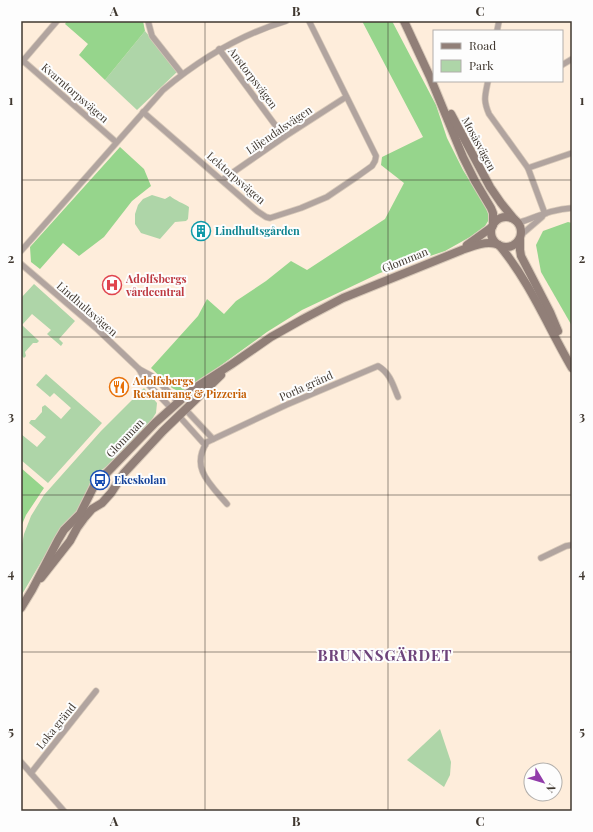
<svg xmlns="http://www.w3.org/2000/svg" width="593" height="832" font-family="'Playfair Display',serif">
	<rect width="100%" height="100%" fill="#feeddb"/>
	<!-- green -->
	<g fill="#aed5a8">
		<polygon points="145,31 178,71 137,110 105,80"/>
		<path d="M152 195 165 199 170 196C176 201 183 203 189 207L188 219 186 221 175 222 160 239 141 233 135 224V214L138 205 143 199Z"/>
		<polygon points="34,284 75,321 59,339 63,343 61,346 47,334 51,330 32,314 22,325 39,341 37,343 33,343 25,352 26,356 24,358 21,355 21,298"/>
		<polygon points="46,374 102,423 48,483 21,460 21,434 37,447 46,437 29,423 31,420 35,420 42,412 42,407 45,405 61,419 71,408 54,393 50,397 36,385"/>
		<polygon points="144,388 157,403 156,413 147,427 111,463 91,478 88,491 81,507 57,535 21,596 21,549 24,534 31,516 44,495 101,431"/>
		<polygon points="440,729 451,762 450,775 444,787 407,760"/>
	</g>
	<!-- forest -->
	<g fill="#96d58c">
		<polygon points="67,21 143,21 145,31 105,80 79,55 88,44 65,24"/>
		<polygon points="362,21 392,21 436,105 447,138 463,170 485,206 490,218 485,226 470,237 445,251 380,273 302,310 267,332 213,371 187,389 178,391 172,388 151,368 198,316 207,299 224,314 236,301 266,281 291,261 307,270 385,219 404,183 381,165 382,157 423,137"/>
		<polygon points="120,147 144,169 151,186 132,201 104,237 79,256 63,243 40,269 31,262 30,247"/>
		<polygon points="568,222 572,223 572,326 541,272 536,245 543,231"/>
		<polygon points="21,468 44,488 26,515 21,527"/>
	</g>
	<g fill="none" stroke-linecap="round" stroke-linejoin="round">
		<defs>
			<g id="street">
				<polyline points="148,21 152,36 182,74"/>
				<polyline points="497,31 499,21"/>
				<polyline points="219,49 284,137"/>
				<polyline points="21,59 116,142"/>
				<polyline points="21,63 57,21"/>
				<polyline points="562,65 572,59"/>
				<path d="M488 81C485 96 483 100 489 114L528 168 545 214"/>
				<polyline points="143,112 257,211 266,217 270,218 301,208 327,197 358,176 372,166 375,161 376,156 309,21"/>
				<polyline points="528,168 572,153"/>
				<polyline points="222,180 284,137 346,97"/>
				<path d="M518 223C536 217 553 209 572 208"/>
				<polyline points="521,235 542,217"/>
				<path d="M21 251 163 90C200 59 239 35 286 21"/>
				<polyline points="21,264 97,329 139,369 152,376 161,384 178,402"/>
				<polyline points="139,369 146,382 171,408"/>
				<polyline points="186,410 213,439"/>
				<polyline points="179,416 205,445"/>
				<path d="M227 504C210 484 190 468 207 442L286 405 378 366C390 373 393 385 398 397"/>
				<polyline points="541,558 566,546 572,545"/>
				<polyline points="21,762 64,811"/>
				<polyline points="31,773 96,691"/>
			</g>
			<g id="secondary">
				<polyline points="404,21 430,77 463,157 475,181 491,208 493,213 493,225"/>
				<polyline points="451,114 490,187 501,203 514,219"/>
				<circle cx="506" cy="232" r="15"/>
				<polyline points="520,239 520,250 521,256 550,312 558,331"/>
				<polyline points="467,245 492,227"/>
				<path d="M499 245C530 282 548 327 572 368"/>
				<polyline points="41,578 70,541 77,528 85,517 92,509 102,503 111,493 124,473 163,431 221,375"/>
				<path d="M21 608 32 590 58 540 64 530 80 514 94 486 155 423 193 389 232 364 271 337 303 319 343 298 462 250C473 246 485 241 496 244"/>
			</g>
		</defs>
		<!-- street casing -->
		<use href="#street" stroke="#d8c9b9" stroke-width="7"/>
		<!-- secondary casing -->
		<use href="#secondary" stroke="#d8c9b9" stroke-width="10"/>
		<!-- street -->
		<use href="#street" stroke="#b1a49f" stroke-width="5.5"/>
		<!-- secondary -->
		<use href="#secondary" stroke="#917f78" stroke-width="8"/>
	</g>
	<!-- grid -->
	<path fill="none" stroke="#403830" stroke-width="1" stroke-opacity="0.55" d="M205 21V811M388 21V811M21 180H572M21 337H572M21 495H572M21 652H572"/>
	<!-- icons -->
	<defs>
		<symbol id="building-ring" viewBox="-11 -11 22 22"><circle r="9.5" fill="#fdfdfd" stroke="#0f9aa8" stroke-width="1.5"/><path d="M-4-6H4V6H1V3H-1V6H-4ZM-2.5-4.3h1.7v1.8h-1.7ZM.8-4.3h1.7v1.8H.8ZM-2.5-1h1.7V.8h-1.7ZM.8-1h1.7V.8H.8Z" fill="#0f9aa8"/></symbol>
		<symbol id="hospital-ring" viewBox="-11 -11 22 22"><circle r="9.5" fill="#fdfdfd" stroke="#e0444e" stroke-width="1.5"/><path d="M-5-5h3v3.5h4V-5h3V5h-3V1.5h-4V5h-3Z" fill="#e0444e"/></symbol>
		<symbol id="restaurant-ring" viewBox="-11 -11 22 22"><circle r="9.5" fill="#fdfdfd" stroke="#e8710a" stroke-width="1.5"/><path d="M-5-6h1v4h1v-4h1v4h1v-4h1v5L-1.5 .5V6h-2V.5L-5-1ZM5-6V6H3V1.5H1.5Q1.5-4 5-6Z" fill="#e8710a"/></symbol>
		<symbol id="bus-ring" viewBox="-11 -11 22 22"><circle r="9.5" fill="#fdfdfd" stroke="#1a4fb4" stroke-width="1.5"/><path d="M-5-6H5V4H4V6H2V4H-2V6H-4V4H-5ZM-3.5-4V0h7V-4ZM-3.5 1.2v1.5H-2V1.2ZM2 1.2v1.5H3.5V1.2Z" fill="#1a4fb4"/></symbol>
	</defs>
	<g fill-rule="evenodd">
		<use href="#building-ring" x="190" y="220" width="22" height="22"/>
		<use href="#hospital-ring" x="101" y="274" width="22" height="22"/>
		<use href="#restaurant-ring" x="108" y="376" width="22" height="22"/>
		<use href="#bus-ring" x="89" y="469" width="22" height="22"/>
	</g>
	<g text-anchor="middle" stroke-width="4" stroke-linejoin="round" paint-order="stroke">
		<!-- street labels -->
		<g font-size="11" fill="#403830" stroke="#fdfdfd">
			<text transform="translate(253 78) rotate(53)" y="4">Anstorpsvägen</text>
			<text transform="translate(75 93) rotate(41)" y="4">Kvarntorpsvägen</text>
			<text transform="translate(279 130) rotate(-34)" y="4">Liljendalsvägen</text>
			<text transform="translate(479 144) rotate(62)" y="4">Mosåsvägen</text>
			<text transform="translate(236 178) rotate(41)" y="4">Lektorpsvägen</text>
			<text transform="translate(405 260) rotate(-22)" y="4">Glomman</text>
			<text transform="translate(87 309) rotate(41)" y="4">Lindhultsvägen</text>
			<text transform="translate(306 386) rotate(-24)" y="4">Porla gränd</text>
			<text transform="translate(125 438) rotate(-46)" y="4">Glomman</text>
			<text transform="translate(56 726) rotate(-51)" y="4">Loka gränd</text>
		</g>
		<!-- culture labels -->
		<g font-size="11" font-weight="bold" fill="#0d838f" stroke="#fdfdfd" text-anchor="start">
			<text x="215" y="235">Lindhultsgården</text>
		</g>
		<!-- health labels -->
		<g font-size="11" font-weight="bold" fill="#be3a42" stroke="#fdfdfd" text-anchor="start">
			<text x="126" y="283">Adolfsbergs<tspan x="126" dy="13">vårdcentral</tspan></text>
		</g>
		<!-- food labels -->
		<g font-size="11" font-weight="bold" fill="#c56008" stroke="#fdfdfd" text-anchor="start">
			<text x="133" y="385">Adolfsbergs<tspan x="133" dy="13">Restaurang &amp; Pizzeria</tspan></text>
		</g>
		<!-- transit labels -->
		<g font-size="11" font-weight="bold" fill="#164399" stroke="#fdfdfd" text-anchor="start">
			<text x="114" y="484">Ekeskolan</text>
		</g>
		<!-- district labels -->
		<g font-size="15" font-weight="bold" letter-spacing="1" fill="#6e447b" stroke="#fdfdfd">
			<text x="385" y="661">BRUNNSGÄRDET</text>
		</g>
	</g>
	<!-- border -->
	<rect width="593" height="832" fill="none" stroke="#fdfdfd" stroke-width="44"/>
	<!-- legend -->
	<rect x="433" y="30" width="130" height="52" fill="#fdfdfd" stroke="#b1aeab"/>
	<rect x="441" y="43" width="20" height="6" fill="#917f78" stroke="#b1aeab"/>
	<text x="469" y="50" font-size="12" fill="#403830">Road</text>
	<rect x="441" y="60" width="20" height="12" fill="#aed5a8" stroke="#b1aeab"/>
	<text x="469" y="70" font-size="12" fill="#403830">Park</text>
	<!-- north arrow -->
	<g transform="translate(543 782) rotate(128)"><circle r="19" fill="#fdfdfd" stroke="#b1aeab"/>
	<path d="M0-3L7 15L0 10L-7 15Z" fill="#913caa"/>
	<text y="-6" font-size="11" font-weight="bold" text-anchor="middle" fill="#403830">N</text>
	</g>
	<rect x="22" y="22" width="549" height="788" fill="none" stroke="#403830" stroke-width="1.5"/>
	<g font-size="13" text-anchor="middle" font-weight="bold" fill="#403830">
		<text x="114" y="16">A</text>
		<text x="296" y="16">B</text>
		<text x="480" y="16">C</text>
		<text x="11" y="105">1</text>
		<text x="582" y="105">1</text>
		<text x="11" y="263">2</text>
		<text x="582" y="263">2</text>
		<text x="11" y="421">3</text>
		<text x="582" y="421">3</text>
		<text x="11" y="578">4</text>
		<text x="582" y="578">4</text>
		<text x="11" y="736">5</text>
		<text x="582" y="736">5</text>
		<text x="114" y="826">A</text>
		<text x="296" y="826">B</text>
		<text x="480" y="826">C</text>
	</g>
</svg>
